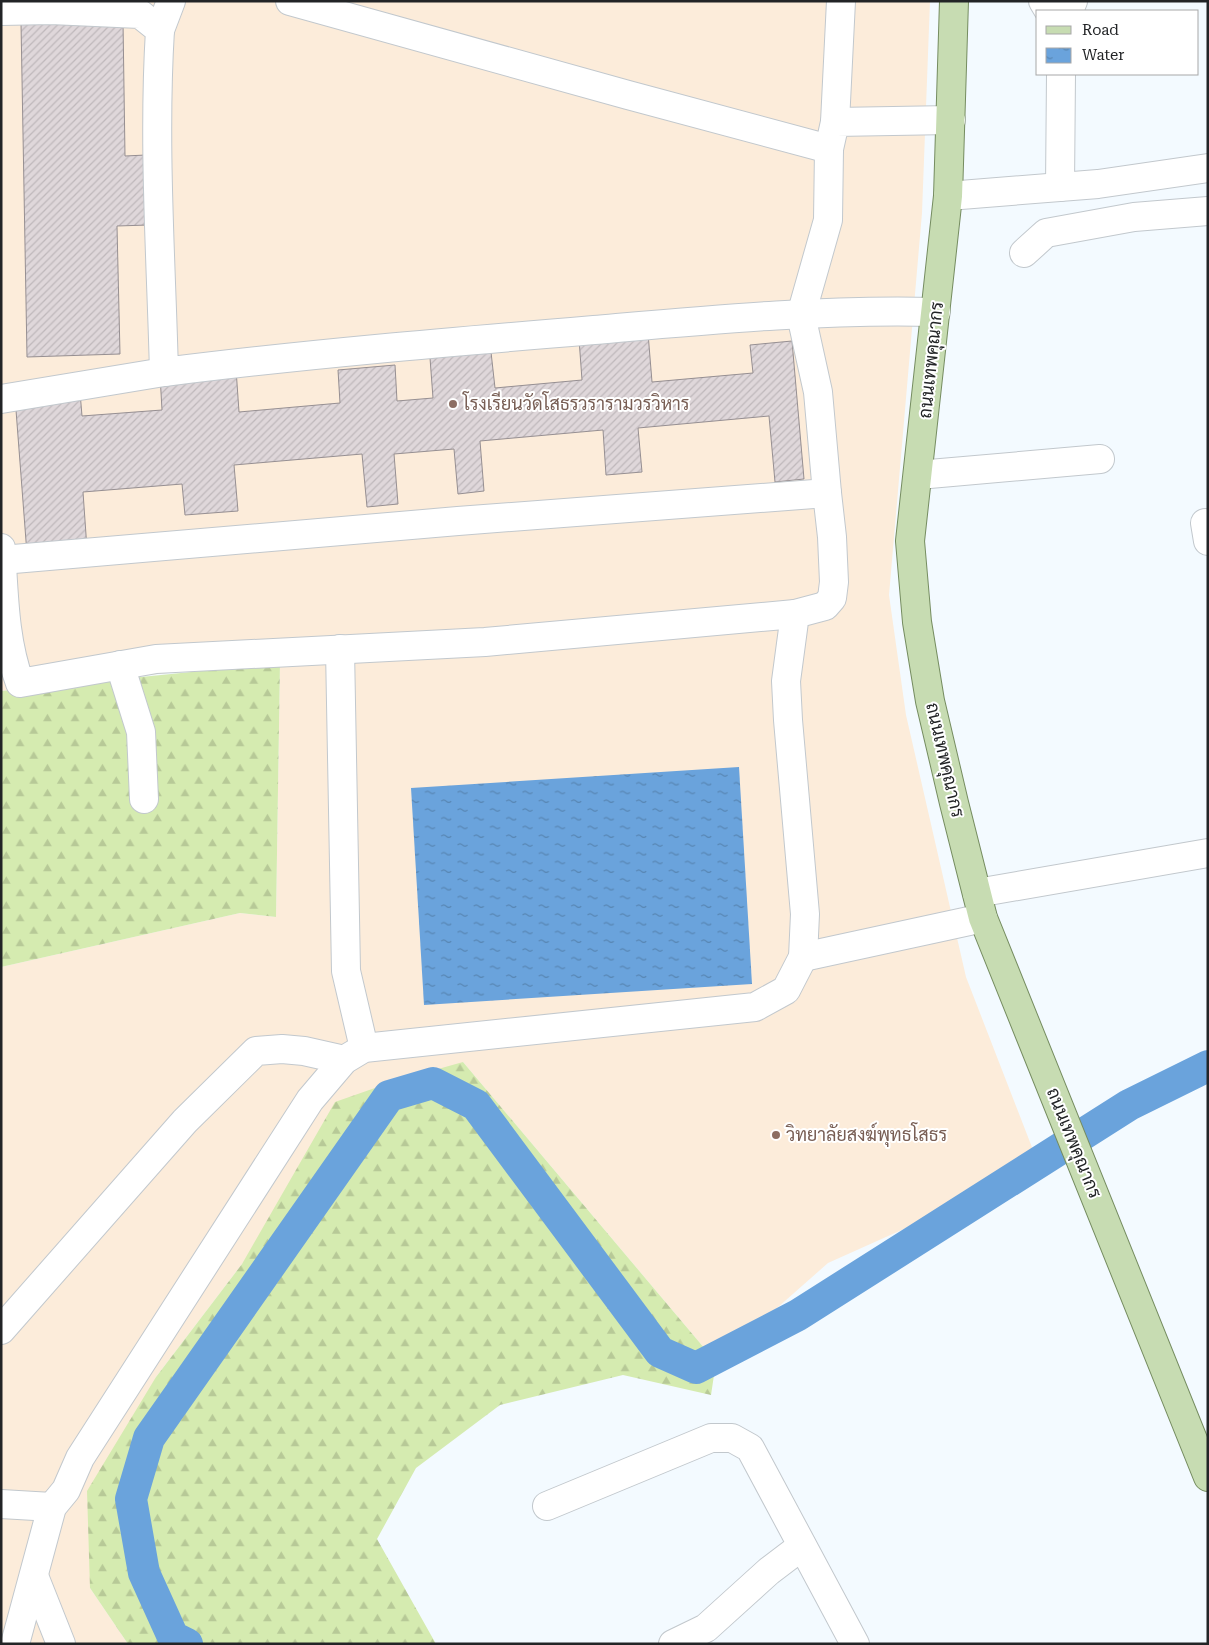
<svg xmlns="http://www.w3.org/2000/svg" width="1209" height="1645" font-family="'Roboto Serif',Sarabun,serif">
	<defs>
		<pattern id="forest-firs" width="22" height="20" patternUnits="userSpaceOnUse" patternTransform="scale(1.25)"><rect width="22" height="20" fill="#d5ebb0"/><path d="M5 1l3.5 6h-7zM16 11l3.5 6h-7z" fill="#b7c997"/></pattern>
		<pattern id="water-ripples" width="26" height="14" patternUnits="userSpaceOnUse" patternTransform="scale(1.25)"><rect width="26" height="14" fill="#6aa3dc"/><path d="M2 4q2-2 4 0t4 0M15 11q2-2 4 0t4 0" fill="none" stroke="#5785b2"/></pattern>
		<pattern id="building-hatch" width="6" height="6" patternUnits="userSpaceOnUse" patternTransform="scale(1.25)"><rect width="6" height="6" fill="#dfd7da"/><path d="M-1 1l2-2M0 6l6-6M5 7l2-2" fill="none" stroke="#bfb8bb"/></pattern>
	</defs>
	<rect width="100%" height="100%" fill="#f3faff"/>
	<!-- education -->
	<polygon fill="#fcecda" points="1,1 930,1 922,213 889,595 906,715 966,977 1040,1168 828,1263 716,1362 463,1062 242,1264 156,1377 90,1588 128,1644 1,1644 1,967 240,913 276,917 280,661 1,691"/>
	<!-- forest -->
	<g fill="url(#forest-firs)">
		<polygon points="280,663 276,917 240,913 1,967 1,691"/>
		<polygon points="463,1062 716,1362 711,1395 623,1375 500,1405 416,1468 377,1539 436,1644 128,1644 90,1588 87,1491 156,1377 242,1264 335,1102 392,1082"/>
	</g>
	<!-- water -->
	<polygon fill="url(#water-ripples)" points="739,767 752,984 424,1005 411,788"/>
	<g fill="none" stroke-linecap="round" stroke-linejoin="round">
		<!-- canal -->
		<polyline stroke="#6aa3dc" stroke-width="32" points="187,1644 173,1637 144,1573 131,1499 149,1438 389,1096 433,1083 476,1105 660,1352 696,1368 798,1315 1129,1105 1208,1066"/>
	</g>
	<!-- building -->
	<g fill="url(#building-hatch)" stroke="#968f92">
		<polygon points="123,22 125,156 146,155 148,225 117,226 120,354 27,357 21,23"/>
		<polygon points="648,333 652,382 753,373 750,345 792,341 804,479 775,482 769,416 638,428 642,472 606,475 603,430 480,441 484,491 458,494 454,449 394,454 398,504 367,507 362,454 234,465 238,511 185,515 182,484 83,492 87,549 27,554 15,397 80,392 82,416 162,410 160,375 236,369 239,412 340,403 338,370 395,365 397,401 433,398 430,358 491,352 495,388 582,380 579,339"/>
	</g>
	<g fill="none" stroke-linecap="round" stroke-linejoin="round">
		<defs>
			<g id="minor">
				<polyline points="290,1 628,95 829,149"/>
				<polyline points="1043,1 1049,11"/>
				<path d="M1 11 51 10 140 14 160 30C153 143 161 258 164 372 307 354 450 342 594 330 708 320 822 309 936 312"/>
				<polyline points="1069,11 1073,1"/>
				<polyline points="160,30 171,1"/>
				<polyline points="835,122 841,1"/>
				<polyline points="1060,187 1061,74"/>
				<polyline points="948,196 1098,184 1208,168"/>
				<polyline points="1024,253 1046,233 1134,217 1208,211"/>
				<polyline points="1,399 164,372"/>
				<polyline points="918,475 1100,459"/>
				<polyline points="1205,523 1208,541"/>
				<path d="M1 548C4 593 4 640 20 683L156 659 485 642 795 614"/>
				<polyline points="2,560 458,521 827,493"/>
				<polyline points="340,649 346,971 364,1048"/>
				<polyline points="120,665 141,732 144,799"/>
				<polyline points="977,893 1208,853"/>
				<polyline points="803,957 983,918"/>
				<polyline points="1,1330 185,1121 256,1051 282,1049 304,1051 344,1060"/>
				<polyline points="1,1504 52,1507"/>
				<polyline points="547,1506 711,1438 732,1438 750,1448 855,1644"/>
				<polyline points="34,1576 61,1644"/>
				<polyline points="15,1644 52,1507 66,1490 80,1458 310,1100 344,1060 364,1048 755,1007 786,990 803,957 805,914 788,720 786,681 795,614 825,606 832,598 834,582 832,537 827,493 818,392 801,315 828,220 829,149 835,122 951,120"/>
				<polyline points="673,1644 706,1628 769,1571 802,1546"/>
			</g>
			<polyline id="major" points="954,1 948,196 910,541 917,622 930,701 954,803 983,918 1208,1477"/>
		</defs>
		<!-- minor casing -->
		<use href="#minor" stroke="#c2c8cd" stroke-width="30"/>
		<!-- major casing -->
		<use href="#major" stroke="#758c60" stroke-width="30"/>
		<!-- minor -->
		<use href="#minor" stroke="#fff" stroke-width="28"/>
		<!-- major -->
		<use href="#major" stroke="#c7dcb2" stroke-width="28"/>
	</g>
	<!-- markers -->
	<g fill="#8d6e63" stroke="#fff" stroke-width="2">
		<circle cx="453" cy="404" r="5"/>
		<circle cx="776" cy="1135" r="5"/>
	</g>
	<g text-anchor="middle" stroke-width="4" stroke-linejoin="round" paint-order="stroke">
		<!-- street labels -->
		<g font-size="18" fill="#222426" stroke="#fff">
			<text transform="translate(931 360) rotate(-84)" y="6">ถนนเทพคุณากร</text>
			<text transform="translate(945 760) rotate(77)" y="6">ถนนเทพคุณากร</text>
			<text transform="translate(1074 1143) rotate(68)" y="6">ถนนเทพคุณากร</text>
		</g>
		<!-- education labels -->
		<g font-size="18" fill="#785e54" stroke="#fff" text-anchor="start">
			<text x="463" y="410">โรงเรียนวัดโสธรวรารามวรวิหาร</text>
			<text x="786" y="1141">วิทยาลัยสงฆ์พุทธโสธร</text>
		</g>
	</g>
	<!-- border -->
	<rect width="1209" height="1645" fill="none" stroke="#222426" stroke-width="5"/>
	<!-- legend -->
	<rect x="1036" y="10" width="162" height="65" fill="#ffffff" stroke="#a7a7a8"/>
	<rect x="1046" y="26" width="25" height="8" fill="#c7dcb2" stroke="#a7a7a8"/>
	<text x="1082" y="35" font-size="15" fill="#222426">Road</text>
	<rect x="1046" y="48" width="25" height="15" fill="url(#water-ripples)" stroke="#a7a7a8"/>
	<text x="1082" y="60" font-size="15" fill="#222426">Water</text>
</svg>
